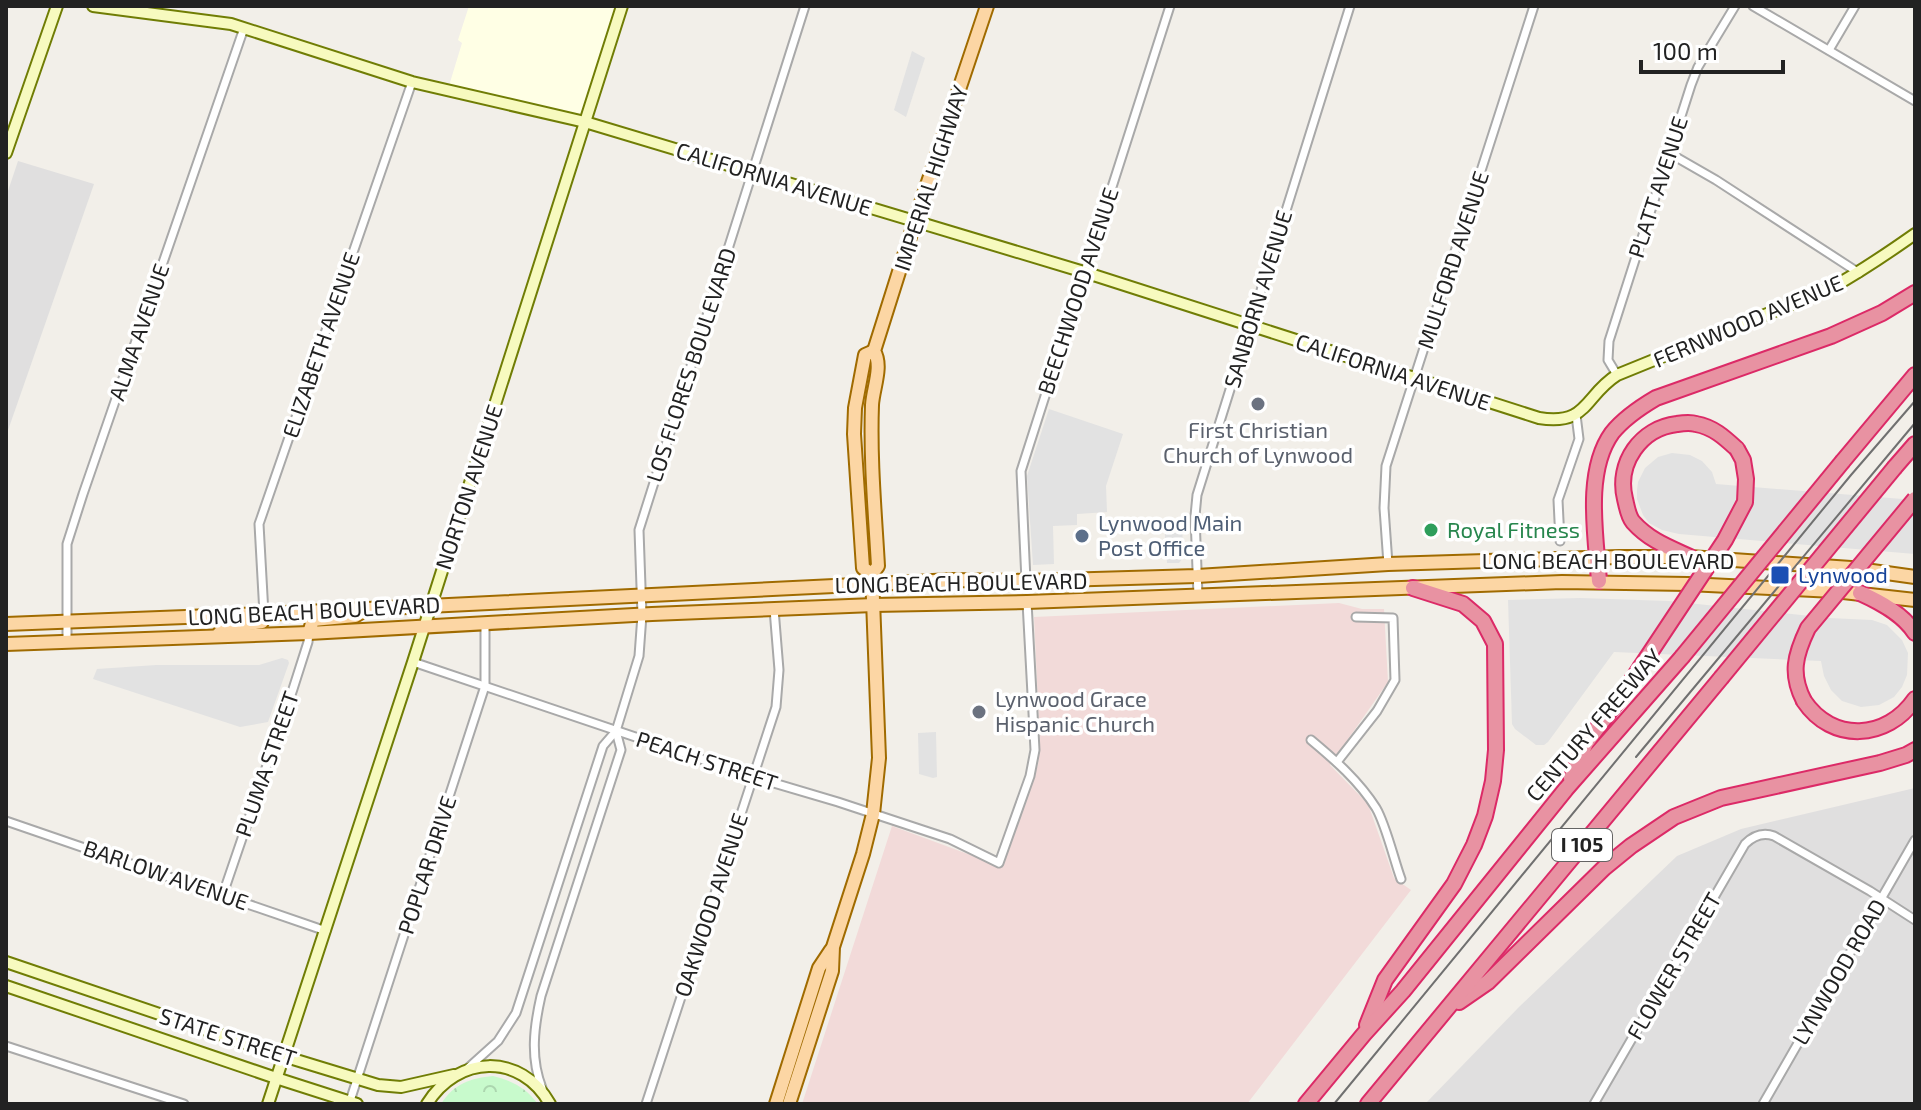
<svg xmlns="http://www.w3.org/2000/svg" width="1921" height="1110" font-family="'Exo 2',sans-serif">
	<defs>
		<pattern id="park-crowns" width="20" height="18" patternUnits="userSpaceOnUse" patternTransform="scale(2)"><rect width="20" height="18" fill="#c8facc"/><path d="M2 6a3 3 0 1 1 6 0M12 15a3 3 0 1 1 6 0" fill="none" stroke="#acd6af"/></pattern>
	</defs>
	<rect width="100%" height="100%" fill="#f2efe9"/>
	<!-- residential -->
	<g fill="#e0dfdf">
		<polygon points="18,161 94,184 6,436 6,197"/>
		<polygon points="1915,788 1915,1104 1425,1104 1519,1007 1677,856 1741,829"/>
	</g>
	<!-- commercial -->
	<polygon fill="#f2dad9" points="1339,603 1362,609 1384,609 1388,682 1330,765 1368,804 1394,878 1411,890 1247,1104 802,1104 892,826 1003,867 1038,765 1040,746 1034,617"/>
	<!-- education -->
	<polygon fill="#ffffe5" points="469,6 620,6 585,120 448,89 462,43 458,40"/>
	<!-- park -->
	<path fill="url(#park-crowns)" d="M493 1076C513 1081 526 1088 538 1104H441C453 1084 471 1078 493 1076Z"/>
	<!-- parking -->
	<g fill="#e2e2e2">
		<polygon points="912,51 925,58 906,117 894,110"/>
		<polygon points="1049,409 1123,434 1106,486 1107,512 1077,514 1077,525 1053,526 1054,564 1033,565 1027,476"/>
		<polygon points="1672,453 1690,455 1702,461 1712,472 1716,484 1915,500 1915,554 1679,534 1662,530 1649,523 1643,515 1637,499 1637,490 1638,482 1645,468 1658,457"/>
		<polygon points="1182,521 1183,553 1182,559 1179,563 1167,563 1164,522"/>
		<polygon points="1580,598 1669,601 1829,618 1872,620 1887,625 1902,640 1908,653 1907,675 1902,687 1894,697 1879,705 1861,707 1842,701 1831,690 1824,676 1821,661 1614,652 1548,742 1544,745 1536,745 1515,729 1512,724 1508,600"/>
		<polygon points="282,658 288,660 289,663 268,722 240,727 93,679 97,669 156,665 259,665"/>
		<polygon points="936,732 937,777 933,778 919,774 918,733"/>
	</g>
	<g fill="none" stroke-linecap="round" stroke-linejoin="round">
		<defs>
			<g id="street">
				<polyline points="1753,6 1915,101"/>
				<polyline points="1829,50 1855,6"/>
				<polyline points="1669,153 1716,180 1859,273"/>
				<polyline points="1617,375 1608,360 1609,341 1691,85 1698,67 1735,6"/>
				<polyline points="1560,541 1558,500 1579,439 1576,415"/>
				<polyline points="1388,564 1384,508 1386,466 1534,6"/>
				<polyline points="1026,581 1021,471 1170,6"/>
				<polyline points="1198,596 1195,516 1197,495 1350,6"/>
				<polyline points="264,614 259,524 412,82"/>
				<polyline points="67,643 67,544 83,494 244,28"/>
				<polyline points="413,662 757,778 838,802 950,839 999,863 1030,776 1035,750 1027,602"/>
				<path d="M1311 740C1335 760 1359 781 1376 808 1386 825 1394 860 1401 879"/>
				<polyline points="1337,762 1377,711 1395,680 1393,618 1356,617"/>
				<polyline points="6,821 326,931"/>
				<polyline points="223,894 293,689 308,642 309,633"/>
				<polyline points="6,1046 184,1104"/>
				<polyline points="468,1068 498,1041 516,1013 603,746 616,731 639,656 642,615 639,530 805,6"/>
				<path d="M542 1088C530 1058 534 1027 541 996L621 750 616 731"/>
				<polyline points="349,1104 485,686 485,623"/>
				<polyline points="646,1104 776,707 779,670 774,609"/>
				<path d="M1594 1104 1745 844C1754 835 1763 832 1774 836L1870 891 1915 920"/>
				<polyline points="1763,1104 1915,840"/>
			</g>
			<g id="secondary">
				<path d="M93 6 231 24 412 82 585 122 1084 272 1539 418C1588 426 1584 396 1617 375L1831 288C1860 272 1888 253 1915 234"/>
				<polyline points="6,153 57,6"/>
				<polyline points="6,962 283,1056 378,1085 401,1087 454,1075"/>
				<polyline points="6,986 276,1078 357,1104"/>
				<polyline points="268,1104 413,662 622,6"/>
				<path d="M427 1104C457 1055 521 1052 550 1104"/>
			</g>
			<g id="primary">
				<polyline points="872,574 863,568 854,434 855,408 865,355 874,351"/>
				<polyline points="6,624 264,614 896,583 951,580 1026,581 1197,576 1388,564 1619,557 1690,557 1851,568 1915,577"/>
				<polyline points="309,633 313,620 355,616 360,613 363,608"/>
				<polyline points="217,636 223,629 228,627 262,622 264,614"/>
				<polyline points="6,644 309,633 652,614 874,605 1027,602 1562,582 1688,584 1834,591 1915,600"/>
				<polyline points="776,1104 819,968 831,950"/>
				<path d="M789 1104 832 971 833 947 863 854 873 814 879 758 872 574 878 566C875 513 870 459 872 405 873 388 883 366 874 351L915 221 987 6"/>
			</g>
			<g id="highway">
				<polyline points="1843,461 1915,375"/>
				<polyline points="1895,467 1915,444"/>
				<path d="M1690 557C1668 547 1649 540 1633 522 1628 516 1627 507 1625 499 1616 463 1641 428 1677 424 1683 423 1690 422 1696 424 1713 427 1724 437 1737 449"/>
				<path d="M1599 581C1596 537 1584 472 1612 433 1624 418 1639 408 1656 398L1831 336 1882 313 1915 293"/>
				<path d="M1860 593C1880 602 1903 614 1915 633"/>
				<path d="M1804 701C1832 743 1887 740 1915 699"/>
				<polyline points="1571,778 1586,743 1617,702 1640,668"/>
				<polyline points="1459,1002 1488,982 1604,868 1631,846 1674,817 1721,798 1880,763 1906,755 1915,750"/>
				<polyline points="1367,1025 1385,980 1454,884 1474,845 1485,816 1493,781 1496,750 1495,644 1483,621 1463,604 1413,588"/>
				<polyline points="1306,1104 1364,1034 1403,991 1566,789 1682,657"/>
				<polyline points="1368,1104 1721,678"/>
			</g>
		</defs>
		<!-- street casing -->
		<use href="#street" stroke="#a9a9a9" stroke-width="11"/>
		<!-- secondary casing -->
		<use href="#secondary" stroke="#707d05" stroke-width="14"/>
		<!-- primary casing -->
		<use href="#primary" stroke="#a06b00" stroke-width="16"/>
		<!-- highway casing -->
		<use href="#highway" stroke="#dc2a67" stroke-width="18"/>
		<!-- street -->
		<use href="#street" stroke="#fff" stroke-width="7"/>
		<!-- secondary -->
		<use href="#secondary" stroke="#f7fabf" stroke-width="10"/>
		<!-- primary -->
		<use href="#primary" stroke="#fcd6a4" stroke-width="12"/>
		<!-- highway -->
		<use href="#highway" stroke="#e892a2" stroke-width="14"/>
		<!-- tram -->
		<g stroke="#707070" stroke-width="2">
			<polyline points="1636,757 1915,423"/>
			<polyline points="1334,1104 1851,475 1915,401"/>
		</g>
		<defs>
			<g id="highway-bridge">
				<polyline points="1682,657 1843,461"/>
				<polyline points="1640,668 1725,540 1745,502 1746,479 1743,460 1737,449"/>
				<polyline points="1721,678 1895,467"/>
				<path d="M1804 701C1790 674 1795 655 1808 628L1915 499"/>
			</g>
		</defs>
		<!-- highway-bridge casing -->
		<use href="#highway-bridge" stroke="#dc2a67" stroke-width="18" stroke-linecap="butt"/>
		<!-- highway-bridge -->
		<use href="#highway-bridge" stroke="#e892a2" stroke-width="14"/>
	</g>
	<!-- markers -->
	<g fill="#6b7280" stroke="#fff" stroke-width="3">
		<circle cx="1258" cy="404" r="8"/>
		<circle cx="979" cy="712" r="8"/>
	</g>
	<circle fill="#2e9e5b" stroke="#fff" stroke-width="3" cx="1431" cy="530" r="8"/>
	<circle fill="#5c6f8a" stroke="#fff" stroke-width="3" cx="1082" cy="536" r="8"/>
	<rect fill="#1a4fb4" stroke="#fff" stroke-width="3" x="1770" y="565" width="20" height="20" rx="4"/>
	<g text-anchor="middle" stroke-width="7" stroke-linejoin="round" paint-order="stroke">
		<!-- shield labels -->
		<rect fill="#fff" stroke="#646464" stroke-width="2" x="1552" y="829" width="60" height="32" rx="6"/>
		<g font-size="20" font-weight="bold" fill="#222">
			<text x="1582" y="852">I 105</text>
		</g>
		<!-- street labels -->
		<g font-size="22" fill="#222" stroke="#fff">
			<text transform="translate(931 178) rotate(-72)" y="8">IMPERIAL HIGHWAY</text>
			<text transform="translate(774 179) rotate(17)" y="8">CALIFORNIA AVENUE</text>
			<text transform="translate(1658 187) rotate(-72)" y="8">PLATT AVENUE</text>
			<text transform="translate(1453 260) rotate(-72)" y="8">MULFORD AVENUE</text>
			<text transform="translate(1078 291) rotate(-72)" y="8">BEECHWOOD AVENUE</text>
			<text transform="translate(1258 299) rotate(-73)" y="8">SANBORN AVENUE</text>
			<text transform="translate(1748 321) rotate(-23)" y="8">FERNWOOD AVENUE</text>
			<text transform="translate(139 332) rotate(-71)" y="8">ALMA AVENUE</text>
			<text transform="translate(321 345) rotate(-71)" y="8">ELIZABETH AVENUE</text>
			<text transform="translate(691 365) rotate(-72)" y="8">LOS FLORES BOULEVARD</text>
			<text transform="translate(1393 372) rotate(18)" y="8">CALIFORNIA AVENUE</text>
			<text transform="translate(469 487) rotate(-72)" y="8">NORTON AVENUE</text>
			<text x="1608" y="569">LONG BEACH BOULEVARD</text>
			<text transform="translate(961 583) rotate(-1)" y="8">LONG BEACH BOULEVARD</text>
			<text transform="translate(314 611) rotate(-3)" y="8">LONG BEACH BOULEVARD</text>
			<text transform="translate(1594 725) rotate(-49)" y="8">CENTURY FREEWAY</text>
			<text transform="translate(707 761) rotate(18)" y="8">PEACH STREET</text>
			<text transform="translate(267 764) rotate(-71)" y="8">PLUMA STREET</text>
			<text transform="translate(427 865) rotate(-72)" y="8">POPLAR DRIVE</text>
			<text transform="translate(166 875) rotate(19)" y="8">BARLOW AVENUE</text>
			<text transform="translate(711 905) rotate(-72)" y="8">OAKWOOD AVENUE</text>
			<text transform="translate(1674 966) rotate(-60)" y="8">FLOWER STREET</text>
			<text transform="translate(1839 972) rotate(-60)" y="8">LYNWOOD ROAD</text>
			<text transform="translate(228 1037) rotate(18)" y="8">STATE STREET</text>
		</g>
		<!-- worship labels -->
		<g font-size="22" fill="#5b616d" stroke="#fff">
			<text x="1258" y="438">First Christian<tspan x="1258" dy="25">Church of Lynwood</tspan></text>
			<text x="995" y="707" text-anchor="start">Lynwood Grace<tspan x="995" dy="25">Hispanic Church</tspan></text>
		</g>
		<!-- service labels -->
		<g font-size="22" fill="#4e5e75" stroke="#fff" text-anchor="start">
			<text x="1098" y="531">Lynwood Main<tspan x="1098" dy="25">Post Office</tspan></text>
		</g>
		<!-- leisure labels -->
		<g font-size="22" fill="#27864d" stroke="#fff" text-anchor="start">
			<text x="1447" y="538">Royal Fitness</text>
		</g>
		<!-- transit labels -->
		<g font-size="22" fill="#164399" stroke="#fff" text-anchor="start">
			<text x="1798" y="583">Lynwood</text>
		</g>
	</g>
	<!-- border -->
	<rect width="1921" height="1110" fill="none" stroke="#222222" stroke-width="16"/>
	<!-- scale -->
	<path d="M1641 60v12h142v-12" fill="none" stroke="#222222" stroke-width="4"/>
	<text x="1653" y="60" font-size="24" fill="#222222" stroke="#ffffff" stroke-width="6" paint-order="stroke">100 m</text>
</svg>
